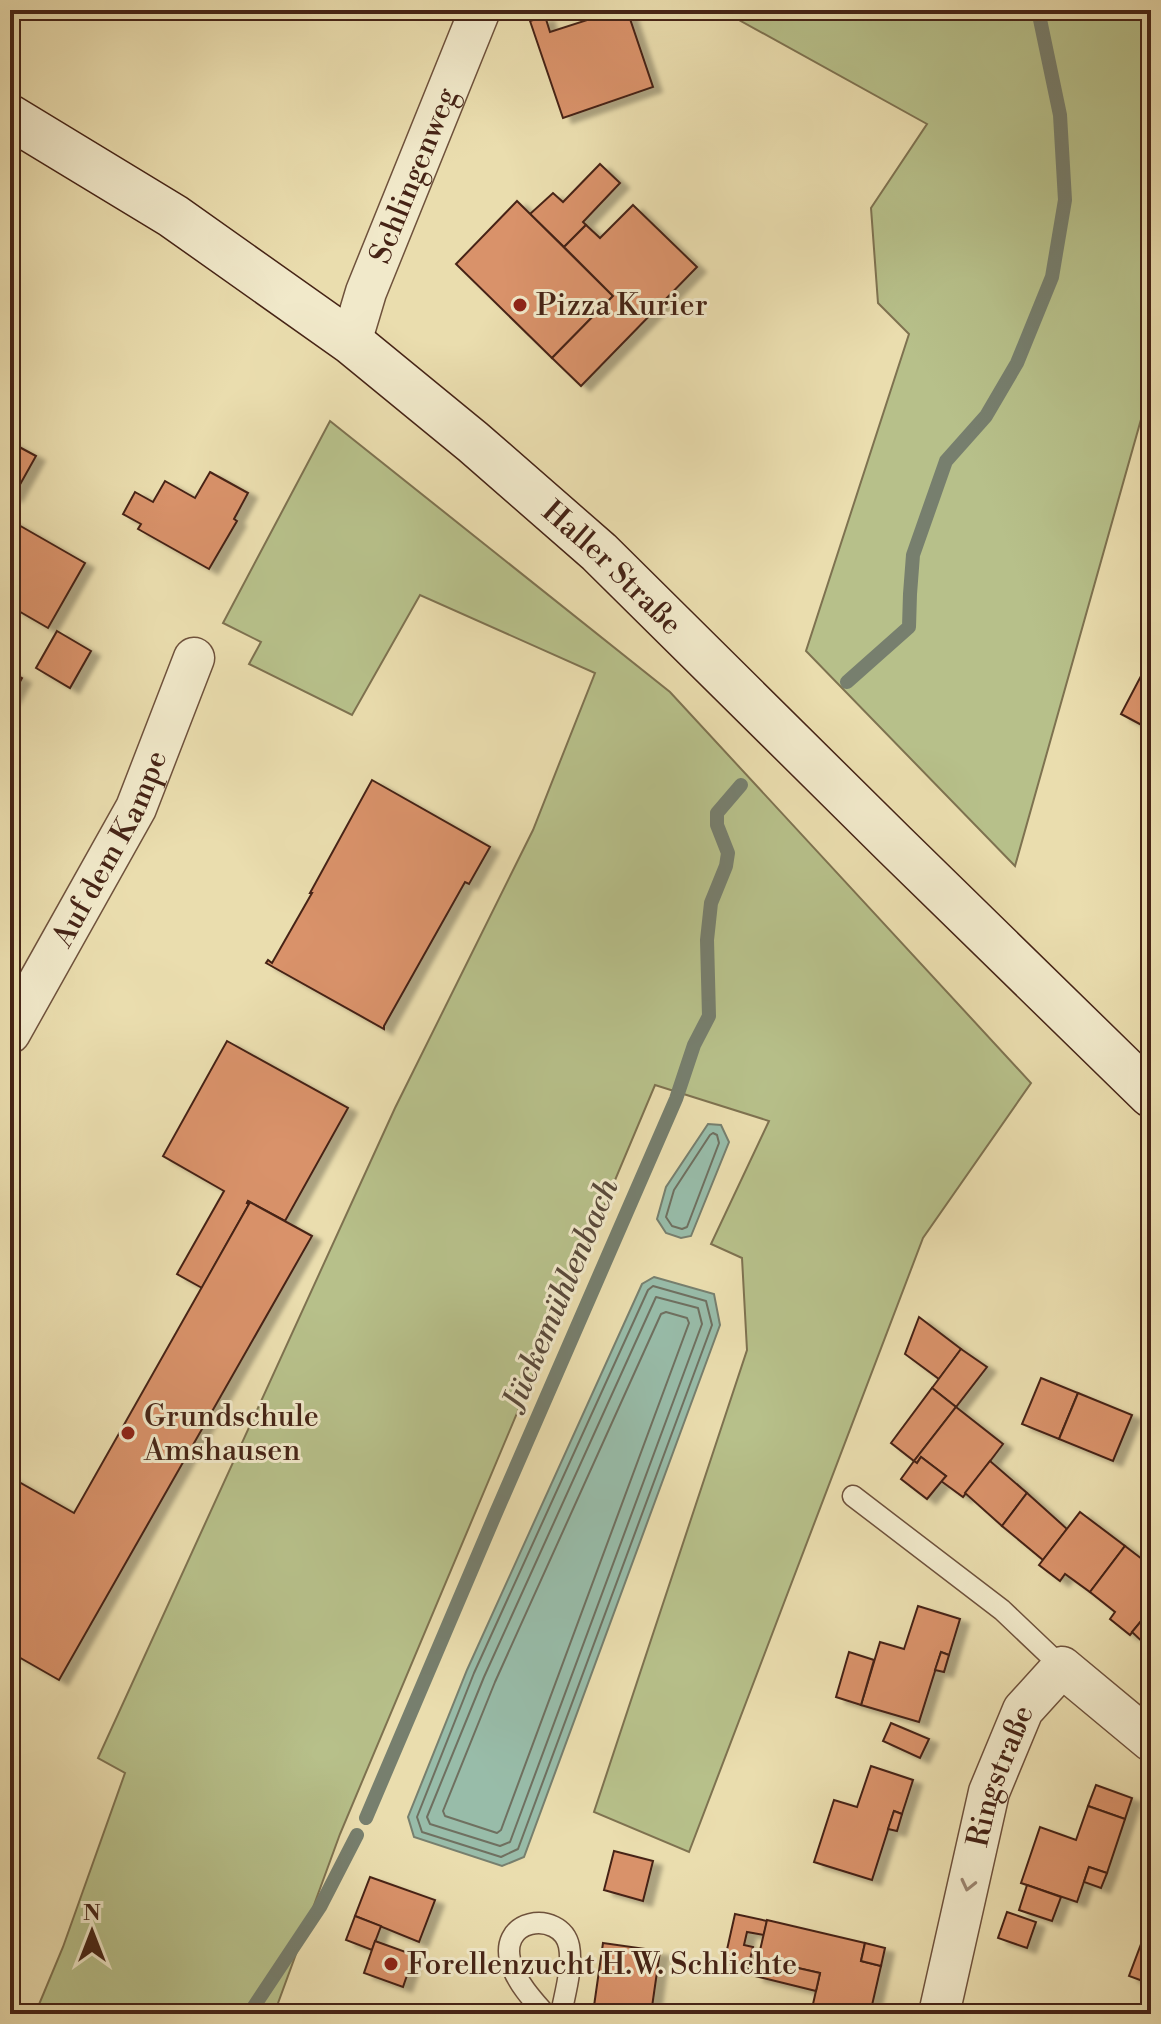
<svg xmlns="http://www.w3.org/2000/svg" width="1161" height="2024" font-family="'Libre Bodoni',serif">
	<defs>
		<filter id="shadow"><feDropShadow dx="9" dy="5" stdDeviation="2" flood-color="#0004"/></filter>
	</defs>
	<rect width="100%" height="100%" fill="#eaddae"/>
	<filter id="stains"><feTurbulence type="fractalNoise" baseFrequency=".0025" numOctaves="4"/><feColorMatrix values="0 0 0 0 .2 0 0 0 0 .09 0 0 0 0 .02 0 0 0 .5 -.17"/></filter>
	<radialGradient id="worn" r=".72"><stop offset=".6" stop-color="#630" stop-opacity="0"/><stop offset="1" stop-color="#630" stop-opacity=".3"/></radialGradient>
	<!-- green -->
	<g fill="#b7c08a" stroke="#7e7250" stroke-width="2">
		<polygon points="721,10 1151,10 1151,384 1015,866 806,651 909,334 878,303 871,208 927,124"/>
		<polygon points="330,421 670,692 1031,1083 923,1238 689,1852 594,1812 747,1350 742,1258 711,1244 769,1121 655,1085 340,1834 274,2014 35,2014 63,1947 125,1773 98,1758 395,1108 533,830 595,673 420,595 352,715 249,664 261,642 223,623"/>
	</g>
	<!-- water -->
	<g fill="#98bca9" stroke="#777f6e" stroke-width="2">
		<polygon points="708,1124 721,1125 729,1142 691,1236 681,1238 666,1233 657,1219 666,1187"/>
		<polygon points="654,1277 714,1294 720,1325 524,1857 502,1866 414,1837 408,1817 467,1670 642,1284"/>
	</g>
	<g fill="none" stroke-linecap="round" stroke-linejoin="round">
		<!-- shore -->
		<g stroke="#6f7060" stroke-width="2">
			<polygon points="713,1133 717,1135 719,1143 687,1227 682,1229 672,1226 666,1217 674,1190 710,1135"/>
			<polygon points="653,1286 706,1301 712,1325 518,1849 501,1857 422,1832 417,1817 474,1673 648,1290"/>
			<polygon points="656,1297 698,1308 702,1324 510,1842 500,1846 430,1824 427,1817 484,1677"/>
			<polygon points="666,1312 687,1318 689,1323 501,1830 497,1833 445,1816 443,1811 495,1682 661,1314"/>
		</g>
		<!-- stream -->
		<g stroke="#777f6e" stroke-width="14">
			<polyline points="847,682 909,627 910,594 913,555 946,461 986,416 1017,363 1052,277 1065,200 1060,115 1038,10"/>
			<polyline points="366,1818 495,1515 676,1099 694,1045 709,1016 707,940 711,903 726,866 728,853 717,825 717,813 741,785"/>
			<polyline points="249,2014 320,1907 357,1835"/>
		</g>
	</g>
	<!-- building -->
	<g fill="#d9926a" stroke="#462416" stroke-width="2" filter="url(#shadow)">
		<polygon points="601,10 627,10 653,87 563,118 530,21 545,16 550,32 603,15"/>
		<polygon points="600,164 620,183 583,222 586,225 564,247 530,214 553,193 563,202"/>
		<polygon points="517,201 613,296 552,358 456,264"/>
		<polygon points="633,205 697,267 581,386 552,358 613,296 564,247 586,225 600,238"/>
		<polygon points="10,442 36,456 13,497 10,495"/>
		<polygon points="210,472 248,493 234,519 237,521 209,569 138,529 141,524 123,514 135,492 153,502 165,481 195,498"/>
		<polygon points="10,520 85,563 48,628 10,606"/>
		<polygon points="57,631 91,651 70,688 36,668"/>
		<polygon points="1151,657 1151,730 1121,714"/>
		<polygon points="10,671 22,678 10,700"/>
		<polygon points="372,780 490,847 469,884 465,882 384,1026 384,1029 266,963 268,960 272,963 312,893 310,893"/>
		<polygon points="227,1041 348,1108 285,1221 248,1201 247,1203 249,1204 202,1288 177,1274 224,1191 163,1156"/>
		<polygon points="248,1201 312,1236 59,1680 10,1652 10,1559 13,1553 10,1551 10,1477 74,1513 249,1204 247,1203"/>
		<polygon points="919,1317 961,1349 939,1379 905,1354"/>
		<polygon points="961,1349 987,1367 956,1407 932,1388"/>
		<polygon points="1041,1378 1078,1393 1059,1439 1022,1424"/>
		<polygon points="932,1388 956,1407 914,1461 891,1443"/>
		<polygon points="1078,1393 1132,1415 1113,1461 1059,1439"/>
		<polygon points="956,1407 1003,1444 963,1497 941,1481 946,1476 921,1457 917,1463 914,1461"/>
		<polygon points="921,1457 946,1476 927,1499 901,1479 914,1461 917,1463"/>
		<polygon points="990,1461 1027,1493 1002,1526 965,1493"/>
		<polygon points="1027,1493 1067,1529 1043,1560 1002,1526"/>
		<polygon points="1080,1512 1125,1546 1090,1592 1065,1574 1060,1581 1039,1565"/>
		<polygon points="1125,1546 1151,1566 1151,1609 1130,1635 1110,1619 1115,1612 1090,1592"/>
		<polygon points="918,1606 960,1619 949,1655 941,1652 919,1722 861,1705 880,1642 904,1649"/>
		<polygon points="1151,1609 1151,1650 1132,1632"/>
		<polygon points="849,1652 874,1660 861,1705 836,1697"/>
		<polygon points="941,1652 949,1655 944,1672 935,1670"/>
		<polygon points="891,1723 929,1739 920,1758 883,1741"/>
		<polygon points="871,1766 913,1780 902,1814 894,1811 872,1880 814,1862 834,1800 857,1807"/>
		<polygon points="1096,1785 1132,1798 1125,1819 1088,1806"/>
		<polygon points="1088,1806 1125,1819 1107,1873 1089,1867 1077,1902 1021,1883 1040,1827 1076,1840"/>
		<polygon points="894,1811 902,1814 897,1831 888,1829"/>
		<polygon points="614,1851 653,1861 643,1901 604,1890"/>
		<polygon points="1089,1867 1107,1873 1101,1888 1084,1882"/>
		<polygon points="370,1877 435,1900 419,1942 355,1916"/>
		<polygon points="1027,1885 1061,1897 1052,1921 1019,1910"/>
		<polygon points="1007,1912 1036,1922 1027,1948 998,1938"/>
		<polygon points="735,1914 767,1921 764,1935 747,1932 744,1945 753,1947 748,1968 724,1963"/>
		<polygon points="355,1916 381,1926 372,1950 346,1940"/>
		<polygon points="767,1920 865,1943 861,1961 881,1966 870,2014 811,2013 820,1973 758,1959"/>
		<polygon points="1149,1923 1151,1924 1151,1984 1129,1976"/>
		<polygon points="375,1941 414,1955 403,1987 364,1973"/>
		<polygon points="603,1943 660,1951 651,2014 612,2014 613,2009 594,2006"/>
		<polygon points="865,1943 885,1948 881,1966 861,1961"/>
		<polygon points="758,1959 820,1973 816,1991 755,1976"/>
	</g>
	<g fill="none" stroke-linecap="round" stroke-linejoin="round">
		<defs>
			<g id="service">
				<polyline points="853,1496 1002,1610 1062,1667"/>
				<path d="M545 2014C533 2000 520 1986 513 1969 492 1917 561 1909 569 1946 573 1967 565 1993 561 2014"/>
			</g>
			<g id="minor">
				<path id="s1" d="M351 342 366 292 480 10"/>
				<path id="s2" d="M10 1033 136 808 194 658"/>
				<path id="s3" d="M939 2014 989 1792 1023 1710 1062 1667 1151 1741"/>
			</g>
			<g id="secondary">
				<path id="s4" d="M10 117 173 216 351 342 473 442 599 552 894 844 1151 1095"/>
			</g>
		</defs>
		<!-- service casing -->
		<use href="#service" stroke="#6f523c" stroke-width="23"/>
		<!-- minor casing -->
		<use href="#minor" stroke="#6f523c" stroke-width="43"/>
		<!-- secondary casing -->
		<use href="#secondary" stroke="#462416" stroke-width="47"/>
		<!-- service -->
		<use href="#service" stroke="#f1e9ca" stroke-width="20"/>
		<!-- minor -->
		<use href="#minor" stroke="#f1e9ca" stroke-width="40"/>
		<!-- secondary -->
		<use href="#secondary" stroke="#f1e9ca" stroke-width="44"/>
	</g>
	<!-- one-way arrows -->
	<defs><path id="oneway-chevron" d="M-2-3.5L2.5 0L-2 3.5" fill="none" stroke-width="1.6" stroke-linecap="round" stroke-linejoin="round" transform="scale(2)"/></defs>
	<use stroke="#9c8670" href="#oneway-chevron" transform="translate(968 1885) rotate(103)"/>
	<!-- markers -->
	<g fill="#8f2418" stroke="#f1e9ca" stroke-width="3">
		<circle cx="520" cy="305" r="8"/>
		<circle cx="128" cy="1433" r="8"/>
		<circle cx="391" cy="1964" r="8"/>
	</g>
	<g text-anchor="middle" stroke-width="6" stroke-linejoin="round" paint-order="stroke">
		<!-- street labels -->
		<g font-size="30" fill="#462416" stroke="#f1e9ca">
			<text dy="10" stroke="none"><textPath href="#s1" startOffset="178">Schlingenweg</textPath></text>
			<text dy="10" stroke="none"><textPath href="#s4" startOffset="754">Haller Straße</textPath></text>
			<text dy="10" stroke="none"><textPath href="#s2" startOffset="210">Auf dem Kampe</textPath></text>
			<text dy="10" stroke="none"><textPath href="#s3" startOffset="246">Ringstraße</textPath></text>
		</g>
		<!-- poi labels -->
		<g font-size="30" fill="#462416" stroke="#f1e9ca" text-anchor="start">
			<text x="536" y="315">Pizza Kurier</text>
			<text x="144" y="1426">Grundschule<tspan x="144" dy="34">Amshausen</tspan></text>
			<text x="407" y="1974">Forellenzucht H.W. Schlichte</text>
		</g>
		<!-- water labels -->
		<g font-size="32" font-style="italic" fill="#5a4a3b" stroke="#f1e9ca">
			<text transform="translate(560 1294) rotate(-67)" y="11">Jückemühlenbach</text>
		</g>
	</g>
	<!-- margin -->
	<rect width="1161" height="2024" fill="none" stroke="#eaddae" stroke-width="40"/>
	<rect x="12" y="12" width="1137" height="2000" fill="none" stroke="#462416" stroke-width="4"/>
	<rect x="20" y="20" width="1121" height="1984" fill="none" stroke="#462416" stroke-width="2"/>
	<!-- north arrow -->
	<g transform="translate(92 1932)" stroke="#f1e9ca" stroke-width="6" paint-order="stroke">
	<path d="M0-6L14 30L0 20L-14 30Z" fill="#462416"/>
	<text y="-12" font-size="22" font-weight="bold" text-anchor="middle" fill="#462416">N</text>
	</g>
	<rect width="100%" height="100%" filter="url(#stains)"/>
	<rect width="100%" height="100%" fill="url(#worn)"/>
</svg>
